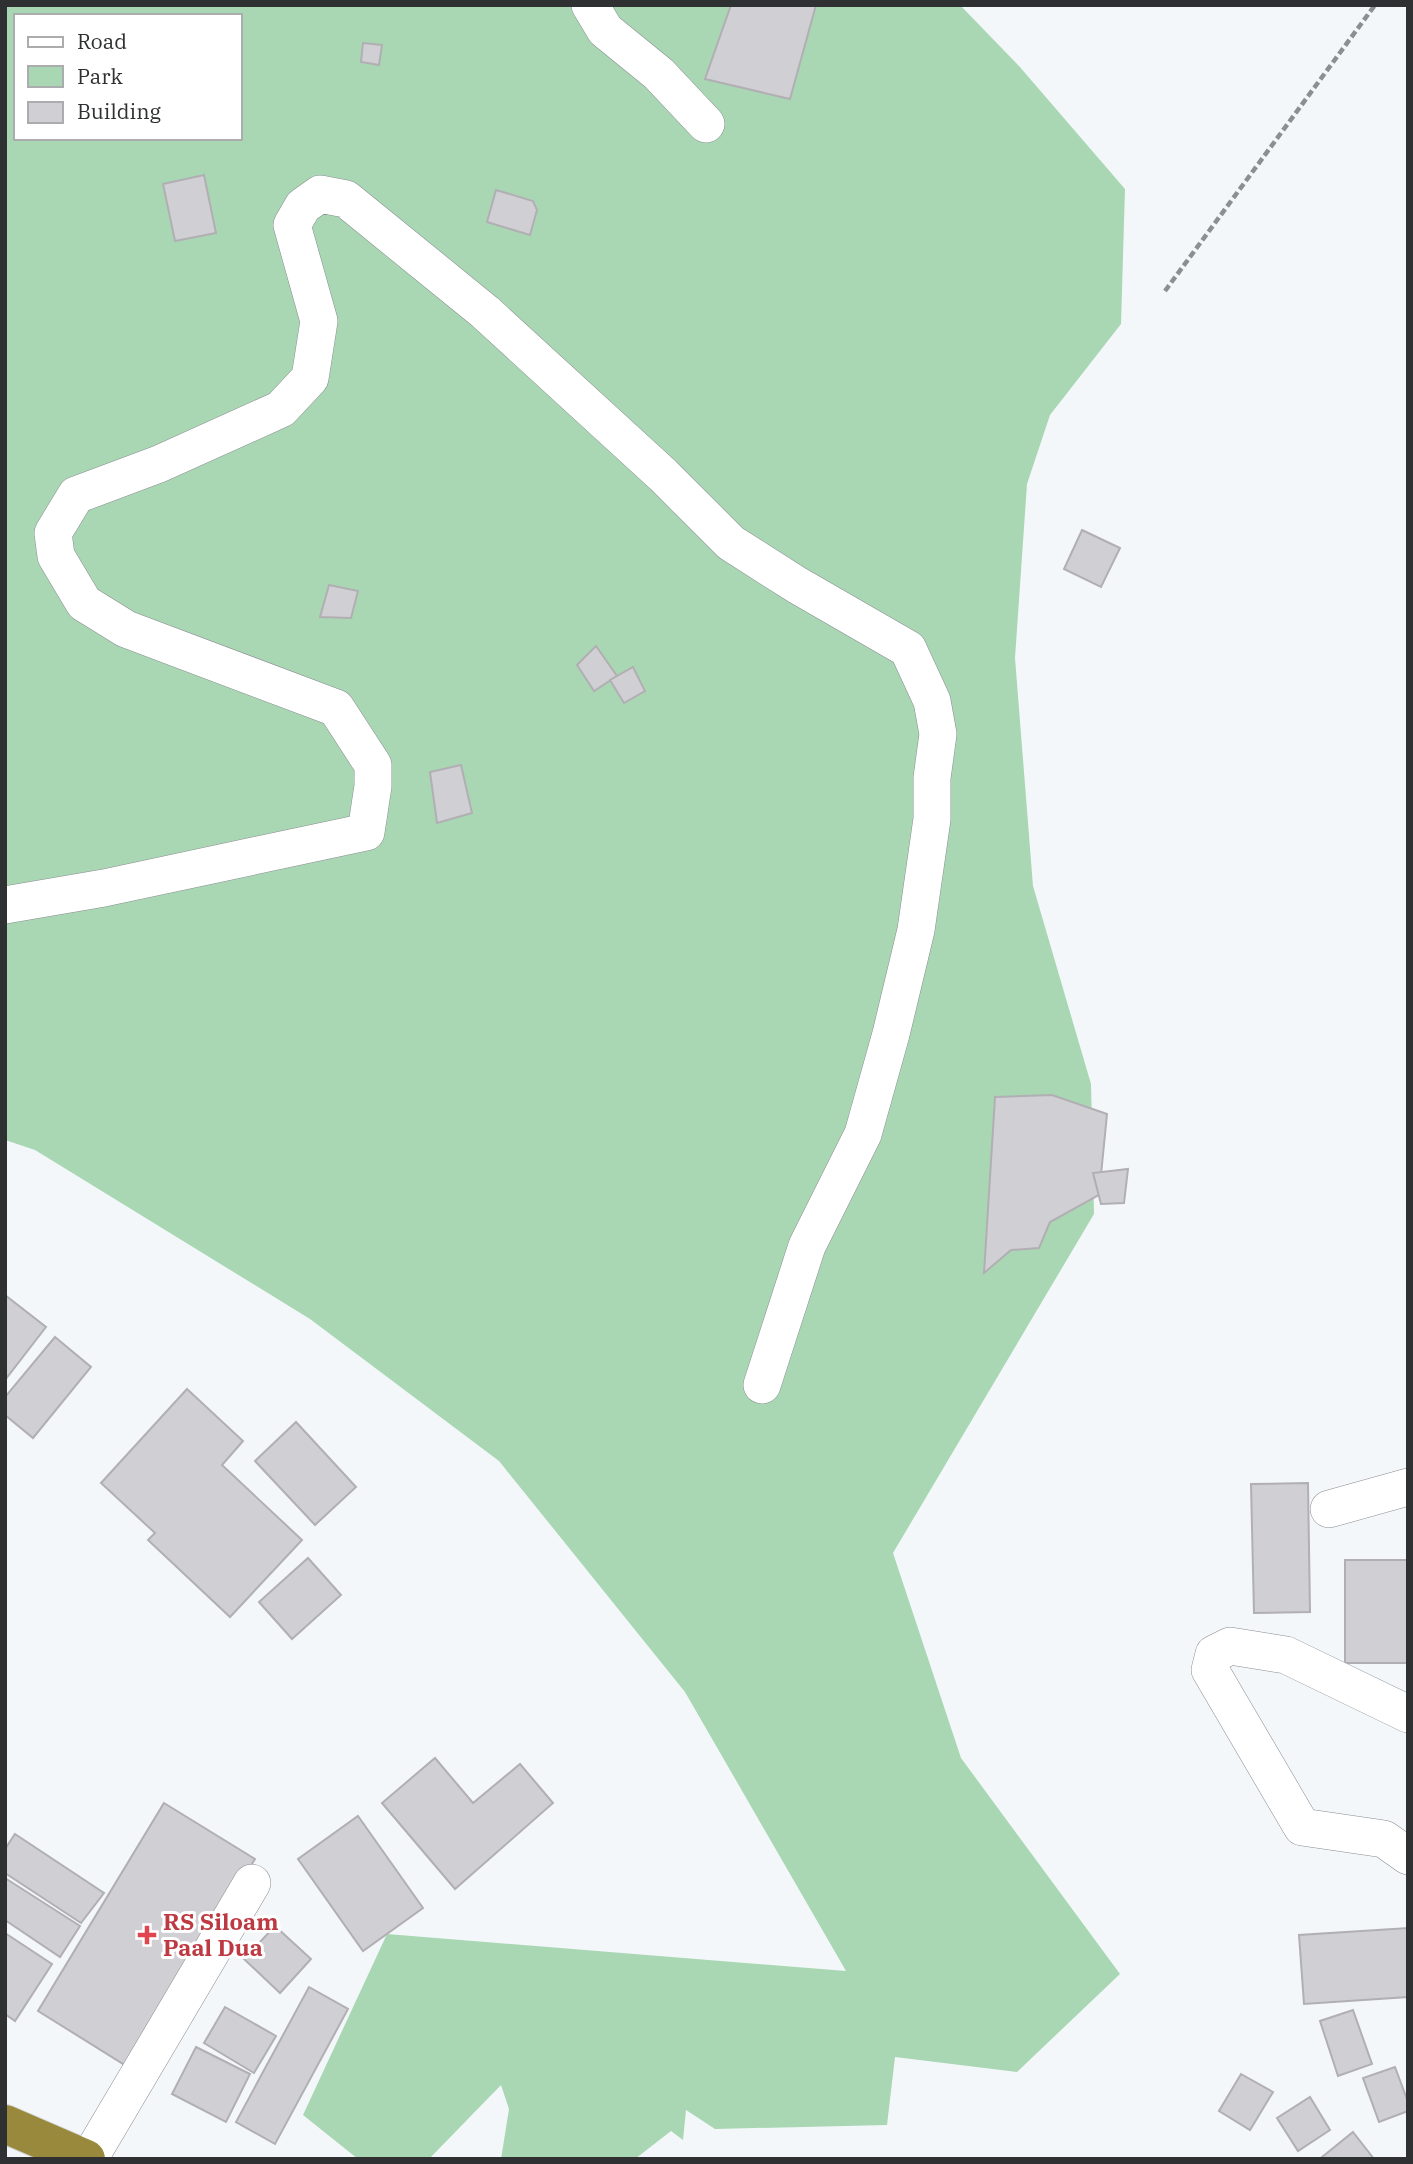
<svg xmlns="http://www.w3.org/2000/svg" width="1413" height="2164" font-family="'IBM Plex Serif',serif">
	<rect width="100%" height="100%" fill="#f3f7fa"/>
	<!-- green -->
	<path fill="#a9d7b4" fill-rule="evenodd" d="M5 5H960L1019 66 1125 189 1121 324 1050 415 1027 484 1015 658 1033 886 1091 1084 1094 1214 893 1553 961 1758 1120 1974 1017 2072 895 2057 887 2125 715 2129 686 2110 683 2140 671 2131 635 2159H501L509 2109 501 2085 429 2159H358L303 2115 387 1934 846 1971 685 1692 499 1461 310 1319 35 1150 5 1140ZM16 16H240V138H16Z"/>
	<!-- building -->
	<g fill="#d0cfd3" stroke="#b1afb3" stroke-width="2">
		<polygon points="731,5 816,5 790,99 705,79"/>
		<polygon points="363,43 382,45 379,65 361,62"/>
		<polygon points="204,175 216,233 175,241 163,184"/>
		<polygon points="496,190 533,201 537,210 530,235 487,222"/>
		<polygon points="1082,530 1120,548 1101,587 1064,569"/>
		<polygon points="329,585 358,591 351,618 320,617"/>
		<polygon points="596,646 617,676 594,691 577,665"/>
		<polygon points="633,667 645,691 624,703 610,680"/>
		<polygon points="461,765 472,813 437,823 430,772"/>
		<polygon points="1052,1095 1107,1114 1099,1195 1050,1222 1039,1248 1011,1250 984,1273 995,1097"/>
		<polygon points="1128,1169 1124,1203 1101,1204 1093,1173"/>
		<polygon points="5,1295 46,1327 5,1380"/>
		<polygon points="55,1337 91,1367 33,1438 5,1415 5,1397"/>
		<polygon points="187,1389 243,1441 222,1465 302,1540 230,1617 148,1540 155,1533 101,1483"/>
		<polygon points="296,1422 356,1487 315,1525 255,1461"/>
		<polygon points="1308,1483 1310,1612 1254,1613 1251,1484"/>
		<polygon points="308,1558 341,1595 292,1639 259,1602"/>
		<rect x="1345" y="1560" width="63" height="103"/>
		<polygon points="435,1758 473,1803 520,1764 553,1803 455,1889 382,1803"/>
		<polygon points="164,1803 255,1859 128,2067 38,2011"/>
		<polygon points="358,1816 423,1908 363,1951 298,1859"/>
		<polygon points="15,1834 104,1893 81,1923 5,1873 5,1849"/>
		<polygon points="5,1878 80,1926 60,1957 5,1920"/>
		<polygon points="275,1926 311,1959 280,1993 244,1959"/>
		<polygon points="1408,1928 1408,1997 1304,2004 1299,1935"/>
		<polygon points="5,1933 52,1964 15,2021 5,2014"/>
		<polygon points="309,1987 348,2009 275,2144 236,2122"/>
		<polygon points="225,2007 276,2036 254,2073 204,2043"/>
		<polygon points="1353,2010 1372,2064 1338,2076 1320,2021"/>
		<polygon points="196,2047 250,2074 226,2122 172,2094"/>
		<polygon points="1395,2067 1408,2102 1408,2111 1379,2122 1363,2078"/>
		<polygon points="1241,2074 1273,2092 1250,2130 1219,2111"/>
		<polygon points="1310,2097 1330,2130 1298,2151 1277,2118"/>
		<polygon points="1353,2132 1374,2159 1324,2159 1322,2157"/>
	</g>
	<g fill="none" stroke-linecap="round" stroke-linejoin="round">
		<defs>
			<g id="minor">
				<polyline points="590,5 605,30 659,74 706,124"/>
				<polyline points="5,905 104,888 366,832 373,786 373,765 336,708 126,629 84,603 56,556 53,533 76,495 159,464 281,409 310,378 319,321 292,225 303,206 320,194 346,199 485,312 663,475 731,543 797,585 908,649 932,701 938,734 932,778 932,819 916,930 891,1034 863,1134 807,1246 762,1385"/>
				<polyline points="1329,1509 1408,1487"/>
				<polyline points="1408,1714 1286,1655 1230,1646 1214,1654 1210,1670 1302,1827 1384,1839 1408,1856"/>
				<polyline points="89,2159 252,1883"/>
			</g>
			<polyline id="highway" points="5,2124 86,2159"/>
		</defs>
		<!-- minor casing -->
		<use href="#minor" stroke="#8a8d90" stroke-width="38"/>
		<!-- highway casing -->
		<use href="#highway" stroke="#d1d1d2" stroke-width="40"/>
		<!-- path -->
		<polyline stroke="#8c8f91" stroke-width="4.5" stroke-dasharray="7 3.5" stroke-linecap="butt" points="1165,291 1375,5"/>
		<!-- minor -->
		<use href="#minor" stroke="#fff" stroke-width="37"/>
		<!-- highway -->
		<use href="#highway" stroke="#99893c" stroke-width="38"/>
	</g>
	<!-- markers -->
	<path fill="#e0444e" stroke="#fff" stroke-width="2.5" d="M143.5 1924.5h7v7h7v7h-7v7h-7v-7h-7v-7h7z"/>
	<g text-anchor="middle" stroke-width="6" stroke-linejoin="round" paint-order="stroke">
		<!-- health labels -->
		<g font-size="23" font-weight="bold" fill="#be3a42" stroke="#fff" text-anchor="start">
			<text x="163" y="1930">RS Siloam<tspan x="163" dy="26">Paal Dua</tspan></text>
		</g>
	</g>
	<!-- border -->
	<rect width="1413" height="2164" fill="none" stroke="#2e3031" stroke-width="14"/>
	<!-- legend -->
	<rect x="14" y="14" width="228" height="126" fill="#ffffff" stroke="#abacad" stroke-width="2"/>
	<rect x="28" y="37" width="35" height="10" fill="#ffffff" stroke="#abacad" stroke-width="2"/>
	<text x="77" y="49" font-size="21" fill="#2e3031">Road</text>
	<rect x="28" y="66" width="35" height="21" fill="#a9d7b4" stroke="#abacad" stroke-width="2"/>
	<text x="77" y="84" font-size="21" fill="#2e3031">Park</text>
	<rect x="28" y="102" width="35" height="21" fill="#d0cfd3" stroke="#abacad" stroke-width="2"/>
	<text x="77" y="119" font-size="21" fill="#2e3031">Building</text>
</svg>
